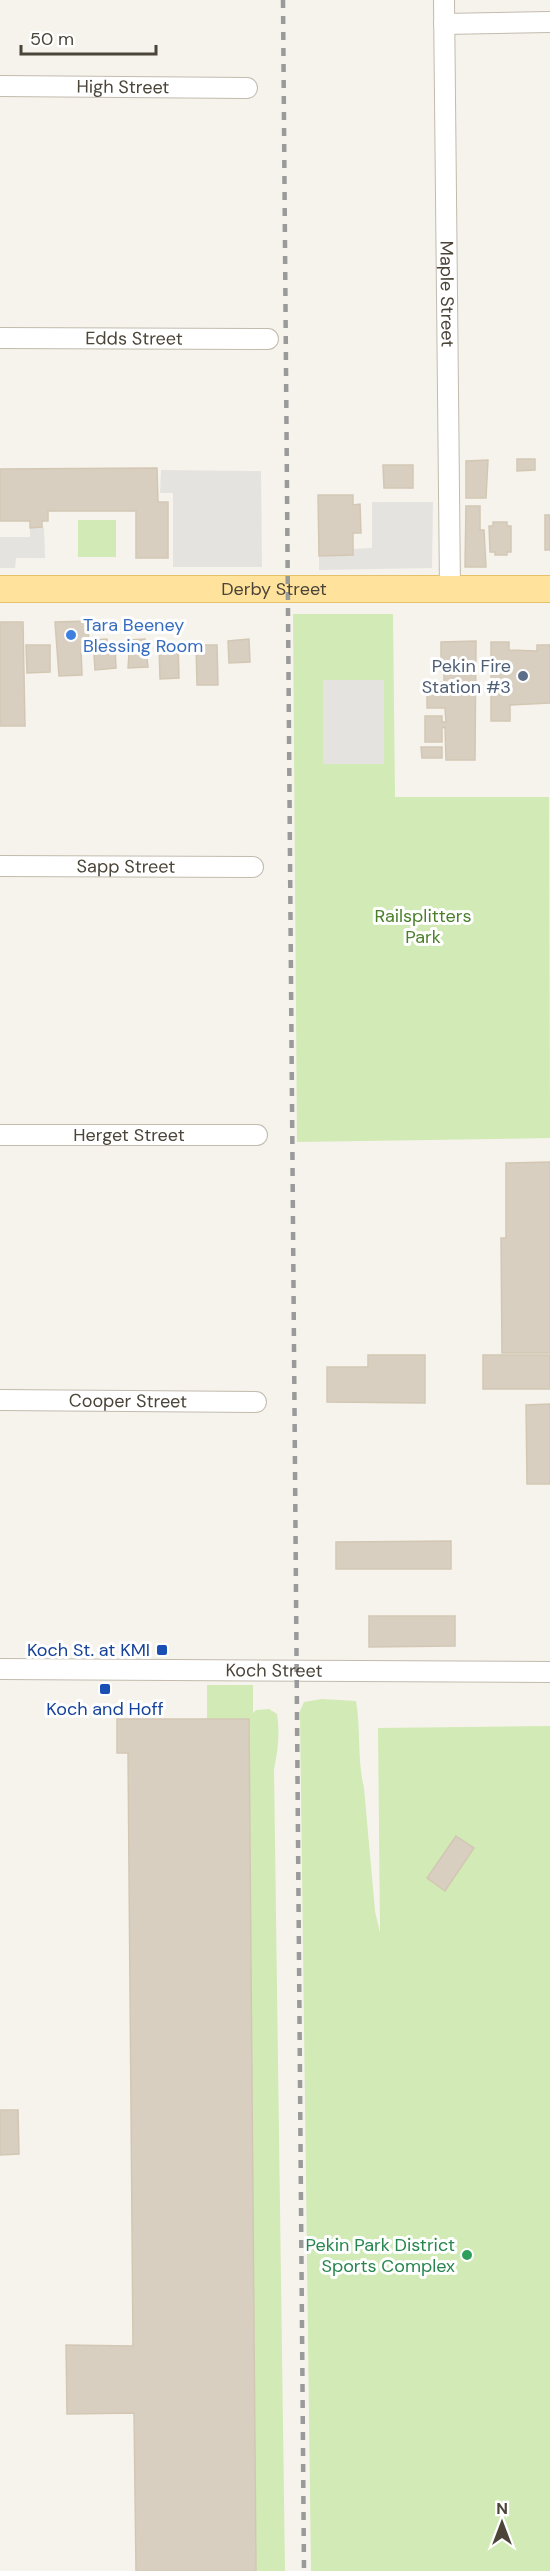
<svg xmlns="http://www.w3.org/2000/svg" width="550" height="2571" font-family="'DM Sans',sans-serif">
	<rect width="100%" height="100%" fill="#f6f3ec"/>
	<!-- green -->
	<g fill="#d2eab5">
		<rect x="78" y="520" width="38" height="37"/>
		<polygon points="293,614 393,614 395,797 549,797 550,1138 297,1142"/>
		<path d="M207 1685H253V1713L256 1710 269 1709 277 1714C280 1734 278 1750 274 1769L285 2571H256L249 1719H207Z"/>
		<path d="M322 1699 356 1701C361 1730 357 1759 364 1788L375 1911 380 1933 378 1728 550 1726V2571H311L300 1711 304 1702Z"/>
	</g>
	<!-- parking -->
	<g fill="#e5e3e0">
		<polygon points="161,470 261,471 262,567 173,567 173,493 160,493"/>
		<polygon points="372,502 433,502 432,568 319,570 319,556 353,555 353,549 372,548"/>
		<polygon points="44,527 45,558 16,558 15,568 0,568 0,537 30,537 30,528"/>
		<rect x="323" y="680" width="61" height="84"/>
	</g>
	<!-- building -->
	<g fill="#d8cfc1" stroke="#d3c7b4" stroke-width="1.5">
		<polygon points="517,459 535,459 535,470 517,471"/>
		<polygon points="488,460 486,498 466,498 466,461"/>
		<polygon points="383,465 413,465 413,488 384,488"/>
		<polygon points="157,468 158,502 168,502 168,558 136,558 136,511 48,511 48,521 42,521 42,527 30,528 30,521 0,521 0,469"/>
		<polygon points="318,495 353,495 353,505 360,504 361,533 353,533 353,555 319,556"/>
		<polygon points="466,506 480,506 480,530 484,530 486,567 465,567"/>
		<rect x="545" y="515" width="5" height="35"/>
		<polygon points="493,522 507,522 507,526 511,526 511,552 507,552 507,555 495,555 495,552 490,552 489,526 493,526"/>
		<polygon points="88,621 89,648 81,648 82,675 59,676 55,622"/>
		<polygon points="0,622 23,622 25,726 0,726"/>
		<polygon points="107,639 108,645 115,645 116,668 95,670 93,640"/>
		<polygon points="145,639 148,667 128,668 130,640"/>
		<polygon points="249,639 250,662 229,663 228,641"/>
		<polygon points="476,641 475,760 446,760 445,727 442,728 442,742 425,742 425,716 442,716 442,722 446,722 445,708 427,708 427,682 444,682 444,671 441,671 441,642"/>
		<polygon points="491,642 509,642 509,650 537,651 537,645 550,645 550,703 510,705 510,721 491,721"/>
		<polygon points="178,643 179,678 160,679 159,644"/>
		<polygon points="26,645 50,645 50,672 27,673"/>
		<polygon points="196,645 217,645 218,685 197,685"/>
		<polygon points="421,747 442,747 442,758 422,758"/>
		<polygon points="550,1162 550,1353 502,1353 501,1238 506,1238 506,1163"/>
		<polygon points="368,1355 425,1355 425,1403 327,1402 327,1367 368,1367"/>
		<rect x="483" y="1355" width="67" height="34"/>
		<polygon points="550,1404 550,1484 527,1484 526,1405"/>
		<polygon points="451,1541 451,1569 336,1569 336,1542"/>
		<polygon points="369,1616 455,1616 455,1646 369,1647"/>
		<polygon points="117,1719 249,1719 256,2571 136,2571 134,2413 67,2414 66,2345 133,2346 128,1753 117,1753"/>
		<polygon points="456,1836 474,1848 445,1891 427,1878"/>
		<polygon points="0,2110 18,2110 19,2154 0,2155"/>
	</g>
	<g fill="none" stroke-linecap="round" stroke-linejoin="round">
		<defs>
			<g id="minor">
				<path id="s1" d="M444 0 450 589"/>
				<polyline points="444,24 550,22"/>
				<path id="s2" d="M0 86 247 88"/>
				<path id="s3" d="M0 338 268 339"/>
				<path id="s4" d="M0 866 253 867"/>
				<path id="s5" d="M0 1135H257"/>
				<path id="s6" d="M0 1400 256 1402"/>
				<path id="s7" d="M0 1669 550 1672"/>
			</g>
			<g id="major">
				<path id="s8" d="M0 589H550"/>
			</g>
		</defs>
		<!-- minor casing -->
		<use href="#minor" stroke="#c2bbae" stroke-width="22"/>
		<!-- major casing -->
		<use href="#major" stroke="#e6c16a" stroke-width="28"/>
		<!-- minor -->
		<use href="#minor" stroke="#fff" stroke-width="20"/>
		<!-- major -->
		<use href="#major" stroke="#ffe39c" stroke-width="26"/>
		<!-- rail -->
		<polyline stroke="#9a9a9a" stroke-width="4.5" stroke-dasharray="8 8" stroke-linecap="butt" points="283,0 304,2571"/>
	</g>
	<!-- markers -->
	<circle fill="#3f7fe0" stroke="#fff" stroke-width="2" cx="71" cy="635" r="6"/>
	<circle fill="#5c6f8a" stroke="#fff" stroke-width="2" cx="523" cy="676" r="6"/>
	<g fill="#1a4fb4" stroke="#fff" stroke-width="2">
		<rect x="156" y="1644" width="12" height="12" rx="3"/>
		<rect x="99" y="1683" width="12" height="12" rx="3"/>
	</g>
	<circle fill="#2e9e5b" stroke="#fff" stroke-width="2" cx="467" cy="2255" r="6"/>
	<g text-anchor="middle" stroke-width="6" stroke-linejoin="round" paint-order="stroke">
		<!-- street labels -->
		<g font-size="18" fill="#4b4439" stroke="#fff">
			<text dy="6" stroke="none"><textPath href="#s2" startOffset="123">High Street</textPath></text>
			<text dy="6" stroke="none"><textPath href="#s1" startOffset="294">Maple Street</textPath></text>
			<text dy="6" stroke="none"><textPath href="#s3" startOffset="134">Edds Street</textPath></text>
			<text dy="6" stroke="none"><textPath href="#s8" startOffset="274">Derby Street</textPath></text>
			<text dy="6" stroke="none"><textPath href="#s4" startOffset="126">Sapp Street</textPath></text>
			<text dy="6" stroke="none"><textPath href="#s5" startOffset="129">Herget Street</textPath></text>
			<text dy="6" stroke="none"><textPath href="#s6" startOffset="128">Cooper Street</textPath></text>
			<text dy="6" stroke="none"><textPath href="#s7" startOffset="274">Koch Street</textPath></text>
		</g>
		<!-- shop labels -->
		<g font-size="18" fill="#366cbe" stroke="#fff" text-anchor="start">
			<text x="83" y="631">Tara Beeney<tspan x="83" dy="21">Blessing Room</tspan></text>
		</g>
		<!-- service labels -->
		<g font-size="18" fill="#4e5e75" stroke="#fff" text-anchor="end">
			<text x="511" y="672">Pekin Fire<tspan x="511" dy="21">Station #3</tspan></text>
		</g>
		<!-- park labels -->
		<g font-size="18" fill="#4a7f2a" stroke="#fff">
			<text x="423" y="922">Railsplitters<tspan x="423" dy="21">Park</tspan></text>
		</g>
		<!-- transit labels -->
		<g font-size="18" fill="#164399" stroke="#fff" text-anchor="end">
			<text x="150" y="1656">Koch St. at KMI</text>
			<text x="105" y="1715" text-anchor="middle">Koch and Hoff</text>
		</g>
		<!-- leisure labels -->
		<g font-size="18" fill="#27864d" stroke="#fff" text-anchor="end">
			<text x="455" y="2251">Pekin Park District<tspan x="455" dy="21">Sports Complex</tspan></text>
		</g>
	</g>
	<!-- north arrow -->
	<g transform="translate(502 2523)" stroke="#ffffff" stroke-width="4.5" paint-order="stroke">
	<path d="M0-4.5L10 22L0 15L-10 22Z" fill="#4b4439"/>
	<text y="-9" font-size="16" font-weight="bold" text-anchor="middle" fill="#4b4439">N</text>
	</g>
	<!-- scale -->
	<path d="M21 45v9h135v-9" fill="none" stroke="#4b4439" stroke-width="3"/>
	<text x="30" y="45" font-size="18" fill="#4b4439" stroke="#ffffff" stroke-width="4.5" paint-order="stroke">50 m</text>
</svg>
